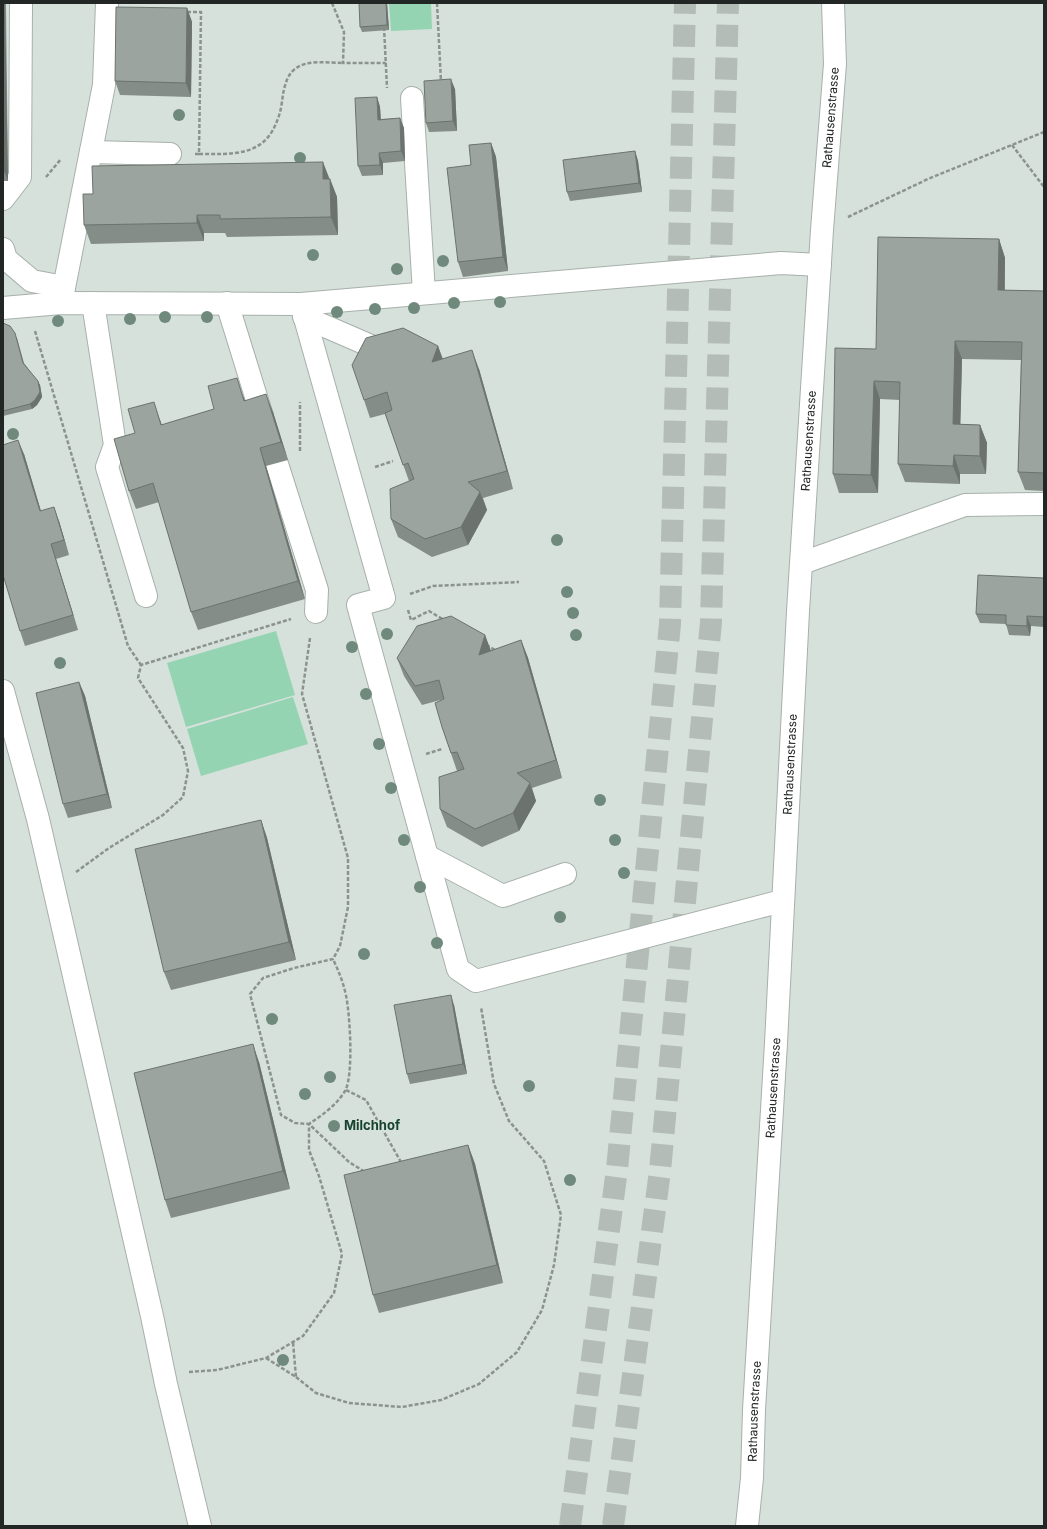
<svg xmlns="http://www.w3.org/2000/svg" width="1047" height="1529" font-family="Inter,sans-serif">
	<rect width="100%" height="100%" fill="#d7e1db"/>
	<!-- green -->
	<g fill="#94d4b2">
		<polygon points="389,3 431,3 432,29 391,31"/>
		<polygon points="276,631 295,695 186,727 167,663"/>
		<polygon points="293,697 308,744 201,776 187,729"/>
	</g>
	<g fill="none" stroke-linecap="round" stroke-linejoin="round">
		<!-- highway-tunnel -->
		<g stroke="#b3bcb6" stroke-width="22" stroke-dasharray="22 11" stroke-linecap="butt">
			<polyline points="570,1526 617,1169 670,624 685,3"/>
			<polyline points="613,1526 660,1171 711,622 728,3"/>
		</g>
		<defs>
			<g id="minor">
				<polyline points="412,98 424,293"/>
				<polyline points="91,152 170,154"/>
				<polyline points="3,199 20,177 21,3"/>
				<polyline points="3,249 6,259 32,281 64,287"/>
				<polyline points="61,303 104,85 107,3"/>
				<polyline points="93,303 115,445 107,467 146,596"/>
				<polyline points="227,303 262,416"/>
				<polyline points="301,304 384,598 358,605 458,969 476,981 782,901"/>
				<polyline points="3,308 61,303 301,304 781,263 820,265"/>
				<polyline points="304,317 371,346"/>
				<polyline points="277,464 317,590 316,612"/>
				<polyline points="802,563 965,505 1044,504"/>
				<polyline points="3,691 38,819 152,1316 166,1384 200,1526"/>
				<polyline points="427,856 503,896 565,874"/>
				<path id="s1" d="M747 1526 752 1478 754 1410 776 1043 798 611 822 230 835 64 833 3"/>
			</g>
		</defs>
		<!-- minor casing -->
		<use href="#minor" stroke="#a7b0ab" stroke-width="24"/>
		<!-- path -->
		<g stroke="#8b938e" stroke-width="2.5" stroke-dasharray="4 2" stroke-linecap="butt">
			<polyline points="332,3 344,32 343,63 386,63"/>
			<polyline points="437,3 441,82"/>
			<polyline points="187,12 201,12 199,154 195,154"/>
			<polyline points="384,27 387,88"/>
			<polyline points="1012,145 1044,187"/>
			<path d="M199 154C232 154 264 157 277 121 281 112 282 102 283 94 285 85 287 75 295 69 307 59 329 63 343 63"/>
			<polyline points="46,177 61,159"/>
			<polyline points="848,217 928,179 1044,132"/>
			<polyline points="35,331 128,646 141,665"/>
			<polyline points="300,451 300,402"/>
			<polyline points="375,467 393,461"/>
			<polyline points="410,594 433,586 519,582"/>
			<polyline points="408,610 411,620 429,611 444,620"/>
			<polyline points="310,638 302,694 348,858 348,907 340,946 333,959 294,968 263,978 250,994 281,1115 295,1123 309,1124 349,1162 365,1172"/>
			<polyline points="486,645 497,651"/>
			<polyline points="426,754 442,749"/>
			<polyline points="76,872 109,848 163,815 183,797 188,771 183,748 138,678 141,665 291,619"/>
			<polyline points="346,1090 366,1100 402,1164"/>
			<polyline points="266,1358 296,1377 293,1342"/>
			<path d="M189 1372 217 1370 266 1358 303 1336 334 1293 342 1254 319 1176 309 1150V1124C322 1115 336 1106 345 1091 354 1076 350 1009 345 991 342 979 338 970 333 959"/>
			<polyline points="296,1377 316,1393 349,1403 402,1407 441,1400 479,1384 517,1352 542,1310 554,1265 561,1215 544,1161 509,1121 494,1084 481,1007"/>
		</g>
		<!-- minor -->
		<use href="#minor" stroke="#fff" stroke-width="22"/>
	</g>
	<!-- trees -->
	<g fill="#6f8a7d">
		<circle cx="179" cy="115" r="6"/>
		<circle cx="300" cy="158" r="6"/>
		<circle cx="313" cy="255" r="6"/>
		<circle cx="443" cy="261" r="6"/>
		<circle cx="397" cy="269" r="6"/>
		<circle cx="500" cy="302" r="6"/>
		<circle cx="454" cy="303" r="6"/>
		<circle cx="414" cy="308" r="6"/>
		<circle cx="375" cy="309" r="6"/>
		<circle cx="337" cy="312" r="6"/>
		<circle cx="165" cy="317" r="6"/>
		<circle cx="207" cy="317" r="6"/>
		<circle cx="130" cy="319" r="6"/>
		<circle cx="58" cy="321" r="6"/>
		<circle cx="13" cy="434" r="6"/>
		<circle cx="557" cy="540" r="6"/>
		<circle cx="567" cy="592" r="6"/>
		<circle cx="573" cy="613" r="6"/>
		<circle cx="387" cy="634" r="6"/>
		<circle cx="576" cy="635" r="6"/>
		<circle cx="352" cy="647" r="6"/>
		<circle cx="60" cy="663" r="6"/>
		<circle cx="366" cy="694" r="6"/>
		<circle cx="379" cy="744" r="6"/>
		<circle cx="391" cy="788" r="6"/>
		<circle cx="600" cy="800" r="6"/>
		<circle cx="404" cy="840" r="6"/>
		<circle cx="615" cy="840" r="6"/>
		<circle cx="624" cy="873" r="6"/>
		<circle cx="420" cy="887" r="6"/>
		<circle cx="560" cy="917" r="6"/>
		<circle cx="437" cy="943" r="6"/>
		<circle cx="364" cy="954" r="6"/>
		<circle cx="272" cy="1019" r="6"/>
		<circle cx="330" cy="1077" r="6"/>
		<circle cx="529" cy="1086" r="6"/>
		<circle cx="305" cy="1094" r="6"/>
		<circle cx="334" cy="1126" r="6"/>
		<circle cx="570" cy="1180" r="6"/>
		<circle cx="283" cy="1360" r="6"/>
	</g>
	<!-- wall -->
	<g fill="#858d89">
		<polygon points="3,3 6,3 8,181 3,181"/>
		<polygon points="387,3 389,30 362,32 360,27"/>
		<polygon points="187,8 192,22 191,97 120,95 115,81"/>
		<polygon points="455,89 457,131 429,132 426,123"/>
		<polygon points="377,97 380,107 381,119 400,118 404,128 405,161 383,163 383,175 362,176 358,166"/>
		<polygon points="491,143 496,157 508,271 463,277 458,262 471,165"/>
		<polygon points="635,151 638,161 642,192 570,201 567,192"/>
		<polygon points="330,179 337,197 338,235 227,237 225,233 204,233 204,241 91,244 84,225 93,194"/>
		<polygon points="999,239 1005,258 1005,290 1044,291 1044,491 1025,490 1018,472 1021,360 962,359 960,424 980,425 987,443 986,474 960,474 960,484 905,482 898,464 900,400 880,399 878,493 839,493 833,474 876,349"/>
		<polygon points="3,323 17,338 24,363 40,385 42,397 37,405 32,409 3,416"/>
		<polygon points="438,346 443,359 479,369 513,489 483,498 487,510 468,545 432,557 398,537 391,519 409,481 385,414 370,418 364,400"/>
		<polygon points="243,396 245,400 273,412 288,460 266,466 305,599 198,630 191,612 159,502 136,509 129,491 135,433 160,420 162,425 214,409"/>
		<polygon points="24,454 41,511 59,521 69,555 56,559 78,630 25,646 20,631"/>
		<polygon points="1044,578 1044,627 1031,626 1030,636 1009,635 1006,624 980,623 976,614"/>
		<polygon points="485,635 491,651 521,640 528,658 562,778 532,788 536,801 519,831 482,847 447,827 440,809 457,771 442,727 444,699 422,705 404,676 397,658"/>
		<polygon points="79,682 85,696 112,808 68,818 63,804"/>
		<polygon points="261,820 267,838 296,960 171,990 164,972"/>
		<polygon points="454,1005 467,1074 410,1084 407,1074"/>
		<polygon points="259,1062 290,1189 171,1218 165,1200"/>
		<polygon points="468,1145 475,1164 503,1283 379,1313 373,1295"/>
	</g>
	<!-- shaded-wall -->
	<g fill="#6c736f">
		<polygon points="3,3 5,3 8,181 4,171"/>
		<polygon points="386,3 387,3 389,30 387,25"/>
		<polygon points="187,8 192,22 191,97 186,83"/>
		<polygon points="451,79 455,89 457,131 453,121"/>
		<polygon points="377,97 380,107 381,129 378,120"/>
		<polygon points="400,118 404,128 405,161 401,151"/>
		<polygon points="491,143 496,157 508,271 503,257"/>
		<polygon points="635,151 638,161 642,192 639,183"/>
		<polygon points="379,153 383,163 383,175 380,165"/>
		<polygon points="323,162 330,180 323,179"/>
		<polygon points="330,179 337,197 338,235 331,217"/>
		<polygon points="197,215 204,233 204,241 197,223"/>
		<polygon points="999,239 1005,258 1004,308 998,290"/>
		<polygon points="955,341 962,359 960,442 953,424"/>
		<polygon points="438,346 444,364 432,362"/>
		<polygon points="472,350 479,369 513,489 507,471"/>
		<polygon points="237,378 243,396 250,419 244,401"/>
		<polygon points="38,381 40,385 42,397 37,405 32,409 30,404"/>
		<polygon points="874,381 880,399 878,493 871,475"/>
		<polygon points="266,394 273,412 288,460 281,442"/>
		<polygon points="154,402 160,420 167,443 161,425"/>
		<polygon points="980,425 987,443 986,474 980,456"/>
		<polygon points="18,440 24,454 45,525 40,511"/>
		<polygon points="260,448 266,466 305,599 298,581"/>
		<polygon points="954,455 960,474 960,484 953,466"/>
		<polygon points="480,492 487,510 468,545 461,527"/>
		<polygon points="54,507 59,521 69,555 64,540"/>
		<polygon points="51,544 56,559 78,630 73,615"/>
		<polygon points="1027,616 1031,626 1030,636 1027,626"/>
		<polygon points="485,635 492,654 479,655"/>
		<polygon points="521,640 528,658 562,778 556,760"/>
		<polygon points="79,682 85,696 112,808 107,794"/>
		<polygon points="530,783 536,801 519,831 513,813"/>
		<polygon points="261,820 267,838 296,960 289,942"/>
		<polygon points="451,995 454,1005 467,1074 463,1064"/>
		<polygon points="253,1044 259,1062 290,1189 283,1171"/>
		<polygon points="468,1145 475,1164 503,1283 497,1265"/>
	</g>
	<!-- building -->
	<g fill="#9ba49f" stroke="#6c736f">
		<polygon points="359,3 386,3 387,25 360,27"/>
		<polygon points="116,7 187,8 186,83 115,81"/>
		<polygon points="3,74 4,171 3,171"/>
		<polygon points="451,79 453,121 426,123 424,81"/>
		<polygon points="377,97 378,120 400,118 401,151 379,153 380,165 358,166 355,98"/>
		<polygon points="491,143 503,257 458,262 447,168 471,165 469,145"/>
		<polygon points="635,151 639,183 567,192 563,160"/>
		<polygon points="323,162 323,179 330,179 331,217 220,219 220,215 197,215 197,223 84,225 83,194 93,194 92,166"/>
		<polygon points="878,237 999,239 998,290 1044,291 1044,473 1018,472 1022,342 955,341 953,424 980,425 980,456 954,455 953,466 898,464 900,382 874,381 871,475 833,474 835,348 876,349"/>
		<polygon points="3,323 10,326 15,333 23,363 38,381 40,392 35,400 30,404 3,411"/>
		<polygon points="403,328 438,346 432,362 472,350 507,471 468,482 480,492 461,527 425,539 391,519 390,489 414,479 408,463 403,465 385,413 392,410 387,392 364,400 352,365 366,338"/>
		<polygon points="237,378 244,401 266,394 281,442 260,448 298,581 191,612 153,483 129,491 114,439 135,433 128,409 154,402 161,425 214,409 208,386"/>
		<polygon points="18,440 40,511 54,507 64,540 51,544 73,615 20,631 3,575 3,445"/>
		<polygon points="978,575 1044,578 1044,617 1027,616 1027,626 1006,625 1006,615 976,614"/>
		<polygon points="451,616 485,635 479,655 521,640 556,760 517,773 530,783 513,813 475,829 440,809 439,777 464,769 457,752 451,753 442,727 435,703 444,699 439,680 415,686 397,658 417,626"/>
		<polygon points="79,682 107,794 63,804 36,693"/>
		<polygon points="261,820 289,942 164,972 135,849"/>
		<polygon points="451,995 463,1064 407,1074 394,1005"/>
		<polygon points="253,1044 283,1171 165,1200 134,1073"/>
		<polygon points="468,1145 497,1265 373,1295 344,1175"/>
	</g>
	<g text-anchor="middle" stroke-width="3.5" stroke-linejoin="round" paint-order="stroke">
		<!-- street labels -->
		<g font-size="12" fill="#222624" stroke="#d7e1db">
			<text dy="4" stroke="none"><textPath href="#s1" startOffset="1411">Rathausenstrasse</textPath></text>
			<text dy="4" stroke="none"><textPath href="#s1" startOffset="1087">Rathausenstrasse</textPath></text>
			<text dy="4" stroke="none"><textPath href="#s1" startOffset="763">Rathausenstrasse</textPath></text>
			<text dy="4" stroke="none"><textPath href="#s1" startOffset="439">Rathausenstrasse</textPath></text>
			<text dy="4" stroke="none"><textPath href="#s1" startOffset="115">Rathausenstrasse</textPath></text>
		</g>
		<!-- neighbourhood labels -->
		<g font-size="13" font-weight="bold" fill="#16422e" stroke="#d7e1db">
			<text x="372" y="1130">Milchhof</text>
		</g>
	</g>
	<!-- border -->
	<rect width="1047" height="1529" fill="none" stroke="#222624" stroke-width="8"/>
</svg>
